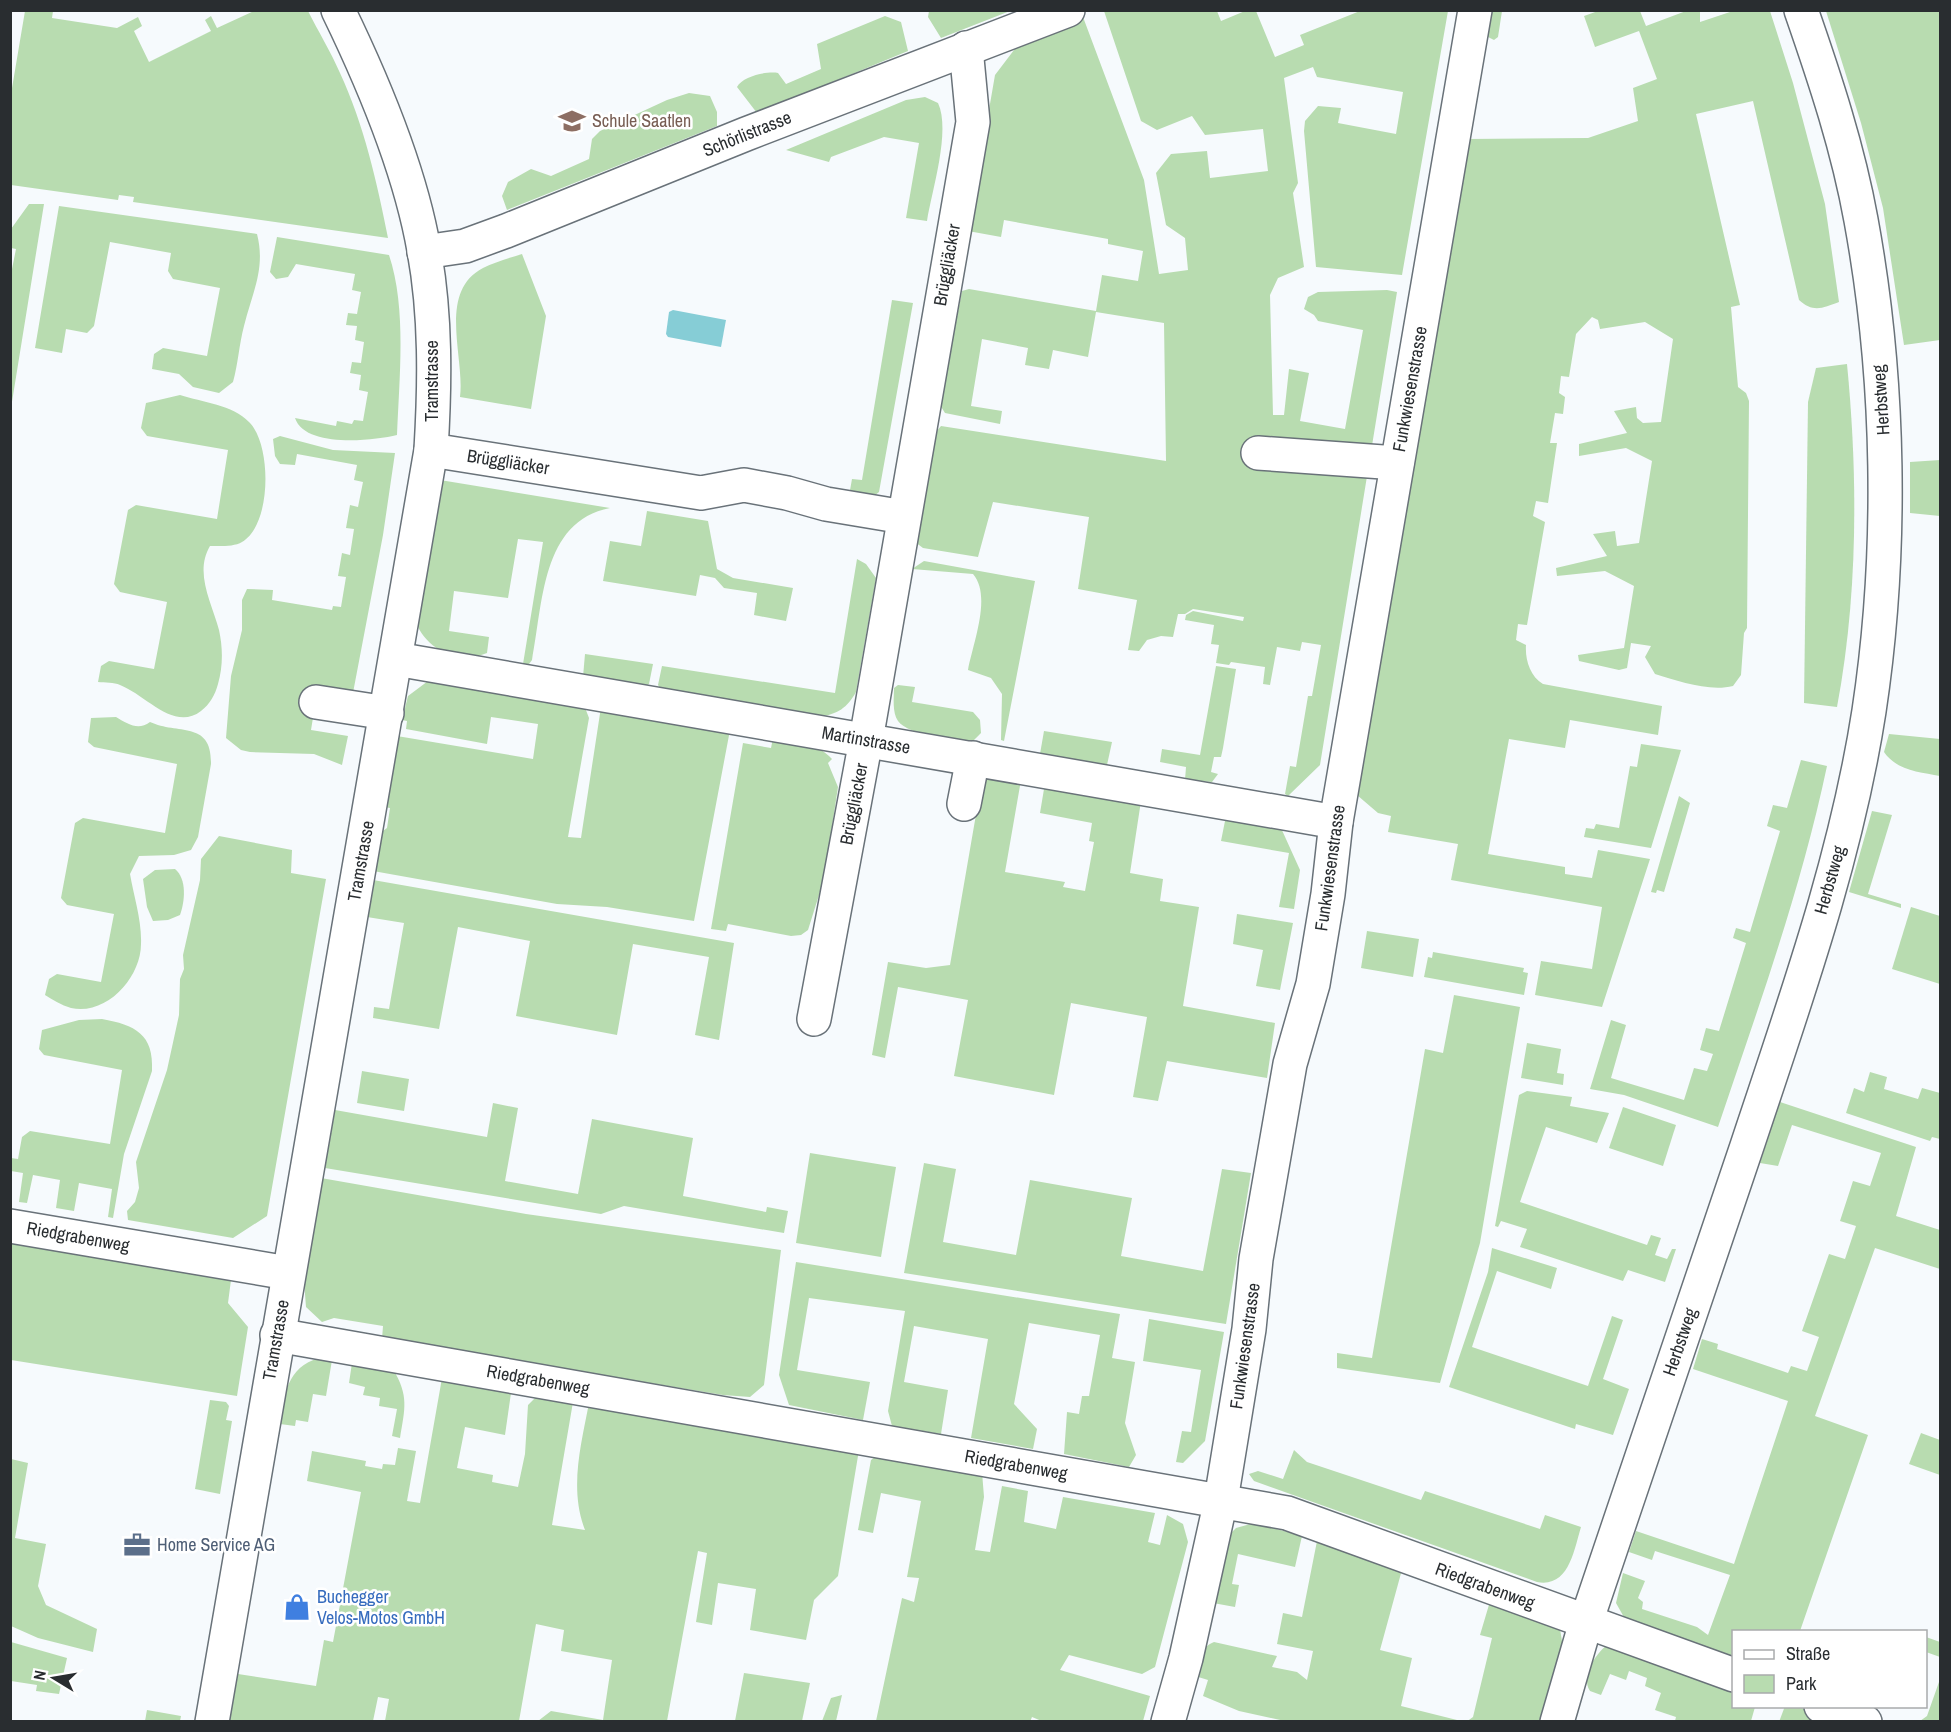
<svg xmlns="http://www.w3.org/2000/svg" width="1951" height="1732" font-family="'Archivo Narrow',sans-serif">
	<rect width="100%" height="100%" fill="#f6fafd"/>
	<!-- green -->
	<g fill="#b8dcb0">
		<path d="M25 11H53L52 18 117 28 138 17 142 26 134 31 149 62 211 31 205 20 211 16 217 28 254 11H308C318 31 331 52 340 73 364 125 377 182 388 238L133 202 134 197 119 195 118 200 11 185V94Z"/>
		<polygon points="929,11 929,10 1010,11 941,38 928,17"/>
		<polygon points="1104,11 1217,11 1221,21 1245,11 1256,11 1275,57 1304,45 1300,35 1360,11 1448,11 1402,275 1316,267 1304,131 1305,121 1318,106 1341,108 1338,123 1396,134 1403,92 1317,77 1313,67 1284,78 1298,183 1293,193 1304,267 1278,278 1270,295 1273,415 1284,415 1289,369 1309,373 1300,421 1345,429 1363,330 1318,321 1314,315 1304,309 1308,297 1318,292 1387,290 1397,292 1320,765 1288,796 1285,794 1290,766 1296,767 1308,696 1312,696 1321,645 1302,642 1300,651 1277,647 1270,685 1263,684 1265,667 1231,662 1229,665 1216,663 1219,645 1211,644 1214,625 1185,620 1186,615 1193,611 1243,621 1244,617 1193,609 1185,614 1178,614 1173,637 1161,636 1147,640 1139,651 1128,650 1137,600 1078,589 1089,517 993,502 978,557 923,548 915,542 935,433 941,426 1166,461 1164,323 1096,312 1088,357 1053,350 1049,369 1025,365 1028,348 982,339 971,406 1002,411 1000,424 945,413 940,405 962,291 969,289 1096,311 1102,275 1138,281 1143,251 1108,244 1108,239 1004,220 1001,237 968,231 995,75 1020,42 1083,17 1144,180 1159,274 1188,270 1185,238 1166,225 1156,173 1171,154 1207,151 1210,178 1268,171 1263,129 1205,135 1192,116 1157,130 1141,121"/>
		<polygon points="1490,11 1502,11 1498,37 1494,40 1486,36"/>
		<path d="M1598 11H1640L1646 26 1686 11H1700V22L1733 11H1770L1793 83 1825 204 1839 302C1823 308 1813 313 1799 300L1753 101 1696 114 1740 305 1731 307 1738 387 1746 393 1749 401 1747 628 1744 633 1741 675 1733 686C1709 692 1678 681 1655 674L1645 657 1651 646 1631 643 1627 668 1619 670 1579 661 1578 655 1624 648 1634 586 1605 571 1557 576 1556 568 1607 556 1593 534 1615 531 1617 546 1639 543 1652 461 1626 448 1579 456V444L1627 433 1614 411 1636 407 1637 418 1643 423 1661 422 1673 339 1645 322 1600 329 1598 320 1592 317 1576 334 1569 377 1561 376 1559 393 1565 397 1563 414 1555 413 1550 443H1557L1548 503 1536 501 1533 516 1545 522 1527 625 1518 624 1516 640 1526 645C1525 660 1530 676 1543 684L1662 706 1658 735 1570 720 1565 748 1509 739 1488 854 1565 867V874L1592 878 1598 850 1650 859 1602 1007 1535 995 1541 961 1592 969 1602 907 1451 880 1458 844 1388 832 1391 816 1378 813 1357 795 1467 139 1588 138 1638 121 1633 88 1657 79 1639 31 1595 47 1584 16Z"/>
		<polygon points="1826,11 1940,11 1940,340 1904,345 1883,208 1861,123"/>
		<path d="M885 16 901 22 908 51 757 113 737 87C743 76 767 71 778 73L786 84 821 69 817 44Z"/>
		<polygon points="689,93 710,96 717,112 717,126 507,210 502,196 508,182 531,169 551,176 589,159 592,139 600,131 667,100"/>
		<path d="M925 97 938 103C951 131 932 190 927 221L906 218 919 143 884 137 831 157 829 162 786 150 906 100Z"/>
		<polygon points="29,204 44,204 11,408 10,279 16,249 11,248 11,229"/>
		<path d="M59 206 257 234C266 269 252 293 244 326 239 345 238 364 233 382L219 393 193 387 179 374 152 369 154 354 163 348 207 356 220 288 173 279 168 271 171 253 110 242 94 326 87 333 66 329 62 353 35 348Z"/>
		<path d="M277 237 389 255C407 309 399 379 397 435 372 441 305 448 295 418L336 426 337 421 352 424 354 420 363 421 368 392 359 390 361 375 350 373 352 362 361 363 364 342 355 340 357 326 346 325 348 313 357 314 361 292 352 290 355 274 296 264 288 277 276 279 270 272Z"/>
		<path d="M522 254 546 316 531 409 460 397C465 357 437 292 483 268 495 262 509 258 522 254Z"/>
		<polygon points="892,300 913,303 879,492 869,500 849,496 852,479 862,480"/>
		<path d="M1847 364C1858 477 1858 595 1837 707L1804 703 1808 402 1816 368Z"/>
		<path d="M180 395C202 402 233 405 249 422 272 444 272 525 242 542 234 547 219 546 210 546 194 573 212 603 219 630 223 648 223 667 218 684 215 695 210 704 201 711 174 732 146 695 120 685 114 682 105 683 98 682L101 666 109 661 154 669 167 602 120 592 114 584 128 510 136 505 217 519 228 450 147 436 141 428 146 403Z"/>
		<polygon points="280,436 333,450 395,453 383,535 352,698 317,693 311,730 348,736 342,765 314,754 250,752 241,750 226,738 231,676 242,630 242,600 247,589 273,590 272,600 332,610 333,606 341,607 346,577 338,576 342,553 350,555 354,529 346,528 350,505 358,507 363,482 354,480 357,465 297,454 295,465 280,464 275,456 273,439"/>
		<polygon points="1940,460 1940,516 1910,513 1910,462"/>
		<path d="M440 480 610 508C541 521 543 605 532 660L529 664H523L543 542 518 539 508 598 454 591 449 631 489 637 487 653C459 665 426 650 416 622Z"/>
		<polygon points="647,511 708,521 717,569 733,578 793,588 786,621 754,615 757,593 724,588 715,578 700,575 696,596 603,581 610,541 641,546"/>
		<path d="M857 559 866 564 876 578 856 692C847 708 838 714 819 717L662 691 658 685 662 666 835 693Z"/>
		<path d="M924 561 1035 581 1004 741 1001 740 1002 694 991 678 968 670C973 643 992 596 973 574L912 569Z"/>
		<polygon points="585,654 653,664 649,684 644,687 583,677"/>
		<polygon points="1216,666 1236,669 1223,748 1221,757 1214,757 1211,772 1218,774 1212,782 1185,780 1186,767 1160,762 1162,749 1200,755"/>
		<polygon points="428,681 584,705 589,718 568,837 581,838 601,707 730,730 694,921 607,907 557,904 373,871 380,833 387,828 390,808 384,807 397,736 533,759 538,724 491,717 487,744 406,729 407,721 402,720 408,696"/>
		<path d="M898 685 915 687 912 702 973 712 980 720 981 733 972 742C954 739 909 736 898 721 892 712 894 698 894 688Z"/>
		<path d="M116 717C128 724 138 731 150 722 178 735 212 720 211 764L198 837 191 850 174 855 139 856 130 874C134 897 142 921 141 944 141 977 107 1016 71 1008 61 1005 53 1000 45 995L49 979 57 974 101 982 114 914 67 905 61 898 75 823 83 818 165 833 177 764 94 747 88 742 91 718Z"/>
		<polygon points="1044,731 1112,742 1107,765 1040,754"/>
		<path d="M1889 734 1940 739V776C1920 772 1897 771 1884 752Z"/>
		<path d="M773 738C794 742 817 742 832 759L828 763 838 787 824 879 808 930 801 935 791 936 728 924 726 931 711 929 743 743 771 748Z"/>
		<polygon points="1641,744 1681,750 1651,848 1584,837 1586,828 1594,829 1596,824 1619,828 1630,766 1637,767"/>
		<path d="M1801 760 1827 766C1801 890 1758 1008 1718 1127L1624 1095 1590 1089 1611 1020 1626 1025 1611 1078 1684 1100 1694 1068 1707 1071 1713 1054 1700 1050 1706 1028 1719 1031 1746 943 1733 938 1736 928 1750 932 1780 831 1767 826 1773 805 1787 808Z"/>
		<polygon points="983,774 1021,780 1005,872 1065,882 1063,887 1085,891 1094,842 1089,841 1092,823 1040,813 1045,783 1141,801 1130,873 1163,879 1160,901 1199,907 1183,1006 1275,1023 1267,1078 1167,1061 1158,1101 1133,1097 1147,1017 1071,1003 1054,1095 954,1076 968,1000 898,987 885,1058 872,1055 888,962 926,968 950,965"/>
		<polygon points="1679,796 1690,803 1664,892 1657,890 1656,893 1651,892"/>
		<polygon points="1872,811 1892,815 1868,894 1901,904 1901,908 1849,892"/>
		<polygon points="1226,816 1281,828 1300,870 1294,909 1279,907 1289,853 1221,841"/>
		<polygon points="219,836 292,850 291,873 326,879 267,1216 233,1238 128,1220 127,1211 135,1202 139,1188 136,1162 167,1070 179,1015 180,979 184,969 183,955 200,880 201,859"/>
		<path d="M175 869C187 879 185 901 180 915L168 920 153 921 147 907 143 879 155 870Z"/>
		<polygon points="373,880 734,943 719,1040 695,1035 709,957 633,944 617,1035 516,1016 530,941 458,927 439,1029 373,1018 374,1007 389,1009 404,923 367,917"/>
		<polygon points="1911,907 1940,916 1940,984 1892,969"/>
		<polygon points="1237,914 1293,923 1280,990 1256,986 1263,950 1233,944"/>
		<polygon points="1367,931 1419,939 1413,977 1361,968"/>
		<polygon points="1433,952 1524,968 1523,972 1528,973 1524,995 1424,977 1428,957 1432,958"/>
		<polygon points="1454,995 1520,1007 1480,1243 1440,1383 1337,1368 1337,1353 1372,1358 1425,1049 1443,1053"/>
		<path d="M102 1019C135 1025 154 1034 152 1071L124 1154 113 1218 108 1217 112 1189 79 1183 74 1211 56 1208 60 1180 33 1175 27 1203 19 1202 23 1173 11 1171V1158L18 1159 22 1137 30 1131 110 1144 122 1070 44 1055 39 1049 42 1030 79 1020Z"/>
		<polygon points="1527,1043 1561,1049 1557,1073 1564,1074 1563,1085 1521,1078"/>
		<polygon points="362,1071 409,1079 404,1111 357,1103"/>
		<polygon points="1870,1072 1887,1077 1884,1089 1918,1099 1922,1088 1940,1093 1940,1139 1932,1137 1930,1141 1846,1113 1854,1088 1864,1092"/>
		<polygon points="1527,1091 1572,1097 1570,1106 1609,1113 1597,1143 1546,1127 1520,1202 1647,1245 1651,1235 1661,1238 1655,1255 1667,1259 1672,1249 1676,1249 1665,1282 1628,1270 1623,1281 1520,1247 1527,1229 1501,1221 1498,1227 1495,1226 1519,1095"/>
		<polygon points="1780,1102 1916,1147 1896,1216 1940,1230 1940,1269 1875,1248 1815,1416 1868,1435 1800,1631 1734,1632 1733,1659 1625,1619 1616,1603 1623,1573 1645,1581 1638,1598 1643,1602 1642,1609 1697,1627 1708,1635 1730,1575 1655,1551 1652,1560 1629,1552 1636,1531 1734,1564 1788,1401 1693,1369 1702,1339 1718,1344 1717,1349 1788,1373 1791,1366 1807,1371 1819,1337 1802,1331 1829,1254 1845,1259 1856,1226 1840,1221 1853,1181 1870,1186 1881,1153 1792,1125 1778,1166 1760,1163"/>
		<polygon points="493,1103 518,1108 505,1181 578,1194 592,1119 693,1138 683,1196 766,1212 767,1207 788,1211 784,1233 624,1206 601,1214 325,1168 335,1110 487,1137"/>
		<polygon points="1623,1107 1676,1125 1663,1166 1609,1148"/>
		<polygon points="810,1153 896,1167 881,1257 796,1243"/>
		<polygon points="924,1163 956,1169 943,1242 1016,1255 1030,1180 1132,1198 1121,1256 1203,1271 1222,1169 1251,1173 1226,1324 904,1273"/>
		<polygon points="321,1178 526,1214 781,1250 764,1385 750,1397 723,1395 382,1339 383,1326 334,1318 322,1322 306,1307 304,1281"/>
		<polygon points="10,1240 223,1274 231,1280 228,1303 248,1327 237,1396 11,1360"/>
		<polygon points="1492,1248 1557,1268 1551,1289 1497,1271 1472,1347 1588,1386 1612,1316 1623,1320 1603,1379 1629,1389 1613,1435 1576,1424 1575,1429 1449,1387 1488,1272"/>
		<polygon points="796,1262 1120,1314 1112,1358 1135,1362 1125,1423 1136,1455 1129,1467 1064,1454 1067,1412 1079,1414 1082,1396 1089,1396 1100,1335 1029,1323 1014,1404 1037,1429 1033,1449 971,1438 988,1339 914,1326 904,1382 948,1390 941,1434 892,1426 888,1411 905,1311 809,1298 797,1370 870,1382 863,1420 789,1405 779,1375"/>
		<polygon points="1149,1319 1224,1332 1205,1441 1183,1463 1176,1462 1182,1431 1191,1432 1201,1370 1143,1361"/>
		<path d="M319 1358 332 1360 326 1396 313 1394 308 1422 296 1420 295 1426 280 1424C284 1395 287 1367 319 1358Z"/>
		<path d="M352 1363 393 1369C409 1396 405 1408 400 1438L392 1436 397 1409 379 1406 380 1398 363 1395 365 1387 349 1383Z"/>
		<path d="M442 1378 511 1393 505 1435 465 1427 457 1468 493 1475 492 1482 518 1487 525 1454 528 1405 538 1395 573 1402 552 1525 585 1530C569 1489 581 1445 589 1403L859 1450 838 1576 814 1600 806 1640 750 1630 756 1589 718 1583 712 1625 696 1622 707 1553 698 1551 667 1721H538L551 1711 603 1720 612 1660 561 1651 564 1630 536 1624 519 1721H385L389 1699 378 1697 373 1721 229 1722 238 1674 316 1686 324 1640 333 1642 361 1492 307 1481 312 1451 366 1461 365 1466 382 1469 383 1464 395 1465 398 1448 416 1451 407 1501 420 1503Z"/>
		<polygon points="210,1400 226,1402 229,1406 226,1420 232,1421 220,1494 195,1489"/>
		<polygon points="1921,1433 1940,1440 1940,1475 1909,1464"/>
		<path d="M1294 1450 1307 1462 1421 1500 1425 1491 1540 1529 1545 1515 1581 1527C1574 1550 1569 1588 1537 1582L1254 1481 1249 1474 1258 1471 1283 1479Z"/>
		<polygon points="879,1454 982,1472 984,1497 975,1550 990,1552 1002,1486 1028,1491 1024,1522 1056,1529 1063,1497 1155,1513 1148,1542 1160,1545 1167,1515 1183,1524 1188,1542 1155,1667 1142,1674 1069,1655 1060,1670 1150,1696 1143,1721 1044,1722 1032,1717 1030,1722 876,1721 902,1598 914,1602 919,1578 907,1577 921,1501 881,1493 873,1533 858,1530 871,1460"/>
		<polygon points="11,1459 28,1463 15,1538 46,1544 38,1586 46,1605 97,1629 93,1652 38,1638 11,1626"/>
		<polygon points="1254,1523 1302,1536 1295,1567 1238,1554 1232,1584 1239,1585 1235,1607 1213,1603 1230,1534 1236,1528"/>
		<path d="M1317 1541 1403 1566 1380 1650 1412 1658 1401 1706 1461 1721H1285L1239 1711 1203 1696 1208 1680 1195 1676C1199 1662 1199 1648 1214 1642L1277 1656 1272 1667 1297 1672 1307 1680 1313 1651 1277 1644 1283 1613 1302 1617Z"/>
		<polygon points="1491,1598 1560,1629 1563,1647 1541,1721 1466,1722 1473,1717 1492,1638 1480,1635"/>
		<polygon points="1926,1637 1940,1642 1940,1657 1926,1652"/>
		<polygon points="11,1642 67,1658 59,1694 36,1691 37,1685 11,1681"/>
		<path d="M1610 1643 1733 1684 1734 1706 1755 1707 1751 1721H1675L1676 1717 1655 1710 1661 1693 1645 1686 1647 1678 1629 1671 1626 1680 1610 1674 1601 1695 1590 1691C1580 1676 1597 1651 1610 1643Z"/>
		<polygon points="744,1673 810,1683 802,1721 735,1721"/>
		<polygon points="1939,1682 1940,1721 1920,1721 1927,1716"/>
		<polygon points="842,1695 836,1721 822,1721 831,1698"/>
		<polygon points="1785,1706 1799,1707 1843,1721 1779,1722"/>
		<polygon points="147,1710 181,1716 180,1721 145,1721"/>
	</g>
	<!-- water -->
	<polygon fill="#86cdd6" points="673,310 726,320 721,347 668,337 666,334 669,312"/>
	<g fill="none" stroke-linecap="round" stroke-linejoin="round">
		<defs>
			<g id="minor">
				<polyline points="424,252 465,246 506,231 746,134 1068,10"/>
				<polyline points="431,450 701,493 744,485 787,493 826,504 904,517"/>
				<polyline points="1258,453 1397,463"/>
				<polyline points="396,659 1336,822"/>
				<polyline points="316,702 387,713"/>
				<polyline points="964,804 973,758"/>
				<polyline points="814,1019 866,740 973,122 966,48"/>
				<polyline points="10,1226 288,1273"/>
				<polyline points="277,1335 1287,1513 1734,1675"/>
				<polyline points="1821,1706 1865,1722"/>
				<path d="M212 1722 431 450C435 384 436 315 424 250 410 169 374 84 338 10"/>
				<polyline points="1168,1722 1186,1658 1221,1500 1249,1329 1256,1259 1290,1064 1313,984 1328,894 1336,822 1475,10"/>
				<path d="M1557 1722 1586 1622C1640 1464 1693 1305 1747 1146 1794 1004 1846 860 1869 711 1893 552 1890 378 1861 220 1848 148 1825 79 1801 10"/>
			</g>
		</defs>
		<!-- minor casing -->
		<use href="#minor" stroke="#697279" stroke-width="36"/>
		<!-- minor -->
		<use href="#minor" stroke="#fff" stroke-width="33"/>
	</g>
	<!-- icons -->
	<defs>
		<symbol id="school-bare" viewBox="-9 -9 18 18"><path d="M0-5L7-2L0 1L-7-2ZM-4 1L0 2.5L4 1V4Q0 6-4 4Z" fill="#8d6e63" stroke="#fff" stroke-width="2.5" paint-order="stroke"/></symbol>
		<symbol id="office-bare" viewBox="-9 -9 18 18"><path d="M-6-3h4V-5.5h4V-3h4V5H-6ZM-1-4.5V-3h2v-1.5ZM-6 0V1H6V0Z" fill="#5c6f8a" stroke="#fff" stroke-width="2.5" paint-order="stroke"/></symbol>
		<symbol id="shop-bare" viewBox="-9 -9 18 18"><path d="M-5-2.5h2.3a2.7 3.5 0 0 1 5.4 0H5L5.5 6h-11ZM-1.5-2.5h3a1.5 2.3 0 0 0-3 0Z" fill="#3f7fe0" stroke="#fff" stroke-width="2.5" paint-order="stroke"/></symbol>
	</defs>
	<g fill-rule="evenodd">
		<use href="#school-bare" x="553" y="102" width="38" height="38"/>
		<use href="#office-bare" x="118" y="1526" width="38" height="38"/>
		<use href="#shop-bare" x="278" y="1588" width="38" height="38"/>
	</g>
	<g text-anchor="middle" stroke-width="5" stroke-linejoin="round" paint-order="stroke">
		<!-- education labels -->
		<g font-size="18" fill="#785e54" stroke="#fff" text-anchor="start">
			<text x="592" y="127">Schule Saatlen</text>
		</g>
		<!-- street labels -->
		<g font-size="18" fill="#292d30" stroke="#fff">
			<text transform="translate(747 134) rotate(-22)" y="6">Schörlistrasse</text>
			<text transform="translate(947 265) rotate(-80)" y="6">Brüggliäcker</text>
			<text transform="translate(432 381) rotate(-90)" y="6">Tramstrasse</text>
			<text transform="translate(1410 389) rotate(-80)" y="6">Funkwiesenstrasse</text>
			<text transform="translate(1881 400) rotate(-94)" y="6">Herbstweg</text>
			<text transform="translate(508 462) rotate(9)" y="6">Brüggliäcker</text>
			<text transform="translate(866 740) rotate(10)" y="6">Martinstrasse</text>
			<text transform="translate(854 804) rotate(-79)" y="6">Brüggliäcker</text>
			<text transform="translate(361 861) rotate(-80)" y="6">Tramstrasse</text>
			<text transform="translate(1330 868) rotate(-82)" y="6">Funkwiesenstrasse</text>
			<text transform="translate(1830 880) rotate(-74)" y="6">Herbstweg</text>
			<text transform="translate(78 1237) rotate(10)" y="6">Riedgrabenweg</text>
			<text transform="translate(276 1340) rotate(-80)" y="6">Tramstrasse</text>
			<text transform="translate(1680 1342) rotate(-71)" y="6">Herbstweg</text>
			<text transform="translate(1245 1346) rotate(-82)" y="6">Funkwiesenstrasse</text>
			<text transform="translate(538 1380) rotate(10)" y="6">Riedgrabenweg</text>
			<text transform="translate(1016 1465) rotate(10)" y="6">Riedgrabenweg</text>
			<text transform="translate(1485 1586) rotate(20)" y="6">Riedgrabenweg</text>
		</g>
		<!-- service labels -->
		<g font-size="18" fill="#4e5e75" stroke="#fff" text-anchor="start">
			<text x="157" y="1551">Home Service AG</text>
		</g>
		<!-- shop labels -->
		<g font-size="18" fill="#366cbe" stroke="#fff" text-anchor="start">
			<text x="317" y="1603">Buchegger<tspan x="317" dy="21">Velos-Motos GmbH</tspan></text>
		</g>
	</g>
	<!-- border -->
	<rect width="1951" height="1732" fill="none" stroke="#292d30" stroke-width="24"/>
	<!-- legend -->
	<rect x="1732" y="1630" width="195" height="78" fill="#ffffff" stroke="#a9abac" stroke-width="1.5"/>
	<rect x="1744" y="1650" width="30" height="9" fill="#ffffff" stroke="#a9abac" stroke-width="1.5"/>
	<text x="1786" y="1660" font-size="18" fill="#292d30">Straße</text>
	<rect x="1744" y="1675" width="30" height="18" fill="#b8dcb0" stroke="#a9abac" stroke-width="1.5"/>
	<text x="1786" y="1690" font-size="18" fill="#292d30">Park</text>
	<!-- north arrow -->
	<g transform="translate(54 1678) rotate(281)" stroke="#ffffff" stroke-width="4.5" paint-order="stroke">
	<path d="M0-4.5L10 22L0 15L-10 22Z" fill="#292d30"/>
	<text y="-9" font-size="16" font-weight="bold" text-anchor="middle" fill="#292d30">N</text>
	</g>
</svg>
